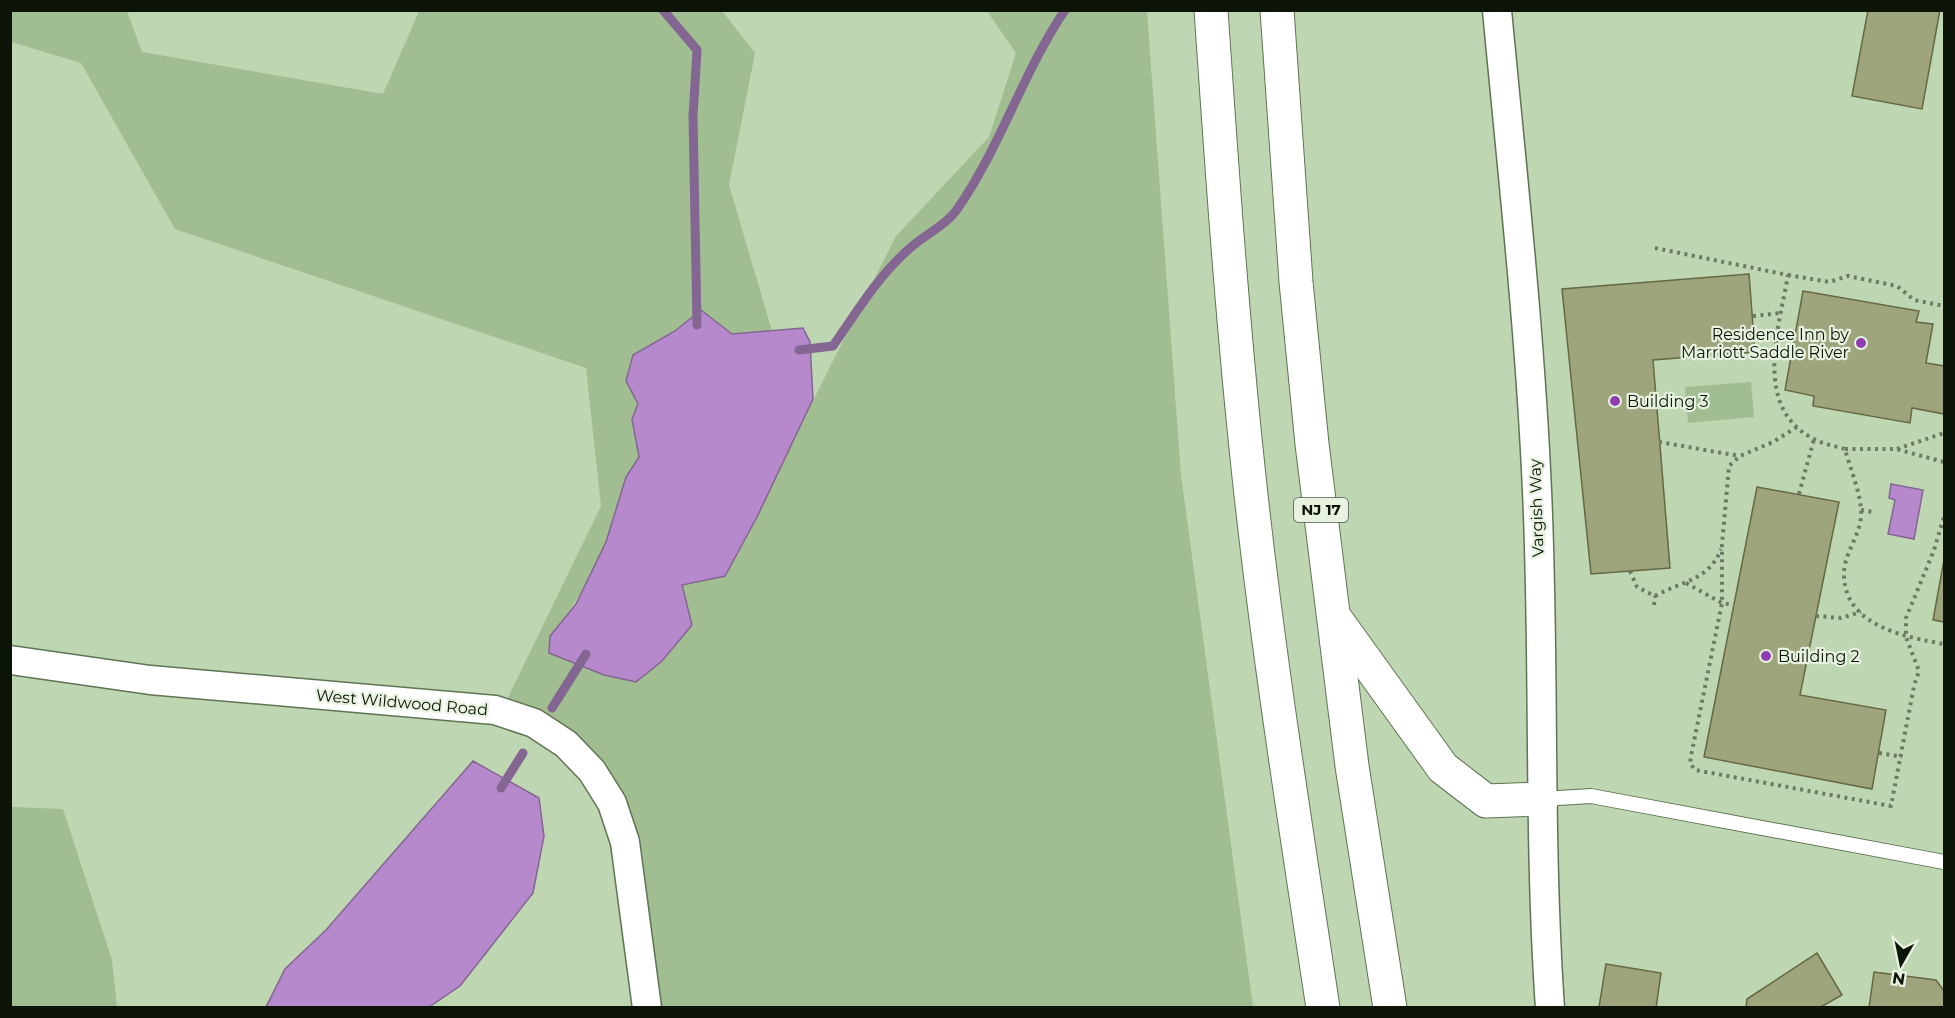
<svg xmlns="http://www.w3.org/2000/svg" width="1955" height="1018" font-family="Montserrat,sans-serif">
	<rect width="100%" height="100%" fill="#bfd6b2"/>
	<!-- green -->
	<g fill="#a1bd92">
		<path d="M10 11H127L142 52 383 94 419 11H722L755 53 729 185 772 331 732 334 701 310 675 330 626 381 638 404 632 419 639 457C622 484 617 514 605 544 590 580 575 605 550 636L579 663 604 675 682 584 725 575 896 236 989 137 1016 53 987 11H1147L1181 475 1253 1007H637L600 785 500 714 601 506 586 368 175 229 81 63 11 42Z"/>
		<polygon points="1751,382 1754,417 1688,423 1685,387"/>
		<polygon points="12,807 63,809 112,960 117,1007 11,1007"/>
	</g>
	<!-- water -->
	<g fill="#b689cc" stroke="#836691" stroke-width="1.5">
		<polygon points="701,310 732,334 803,328 810,342 813,399 758,515 725,576 682,585 692,625 662,661 636,682 604,675 549,653 550,636 576,604 606,542 626,477 639,457 632,419 638,404 626,381 633,355 675,331"/>
		<polygon points="1891,484 1923,490 1914,539 1888,534 1895,500 1889,498"/>
		<polygon points="473,761 539,798 544,836 533,893 460,986 429,1007 266,1007 285,969 326,930"/>
	</g>
	<g fill="none" stroke-linecap="round" stroke-linejoin="round">
		<!-- stream -->
		<g stroke="#836691" stroke-width="9">
			<polyline points="663,10 697,50 693,116 697,325"/>
			<path d="M799 350 833 346C856 313 878 276 909 249 924 235 947 225 958 208 1001 146 1023 72 1065 10"/>
			<polyline points="552,708 586,654"/>
			<polyline points="501,788 523,753"/>
		</g>
	</g>
	<!-- building -->
	<g fill="#9ea47c" stroke="#646944" stroke-width="1.5">
		<polygon points="1868,10 1940,10 1922,109 1852,96"/>
		<polygon points="1749,274 1755,352 1653,360 1670,568 1591,574 1562,289"/>
		<polygon points="1803,291 1919,311 1916,322 1933,324 1926,363 1944,366 1944,414 1912,408 1910,423 1813,406 1814,396 1785,390"/>
		<polygon points="1757,487 1839,502 1800,695 1886,710 1872,789 1704,757"/>
		<polygon points="1944,560 1944,622 1933,620"/>
		<polygon points="1817,953 1842,995 1819,1008 1746,1008 1747,999"/>
		<polygon points="1606,964 1661,973 1656,1008 1599,1007"/>
		<polygon points="1874,972 1936,980 1944,991 1944,1008 1869,1008"/>
	</g>
	<g fill="none" stroke-linecap="round" stroke-linejoin="round">
		<defs>
			<polyline id="service" points="1542,799 1591,796 1944,862"/>
			<g id="minor">
				<path d="M1497 10C1512 170 1530 330 1537 491 1545 663 1538 835 1550 1008"/>
				<polyline points="10,660 150,680 495,710 534,723 566,744 592,771 612,803 625,842 647,1008"/>
			</g>
			<g id="trunk">
				<path d="M1211 10C1221 156 1231 302 1246 448 1265 635 1295 822 1323 1008"/>
				<polyline points="1277,10 1296,282 1312,444 1352,766 1390,1008"/>
				<polyline points="1335,618 1443,768 1486,801 1542,799"/>
			</g>
		</defs>
		<!-- service casing -->
		<use href="#service" stroke="#5f7454" stroke-width="16"/>
		<!-- minor casing -->
		<use href="#minor" stroke="#5f7454" stroke-width="31"/>
		<!-- trunk casing -->
		<use href="#trunk" stroke="#5f7454" stroke-width="35"/>
		<!-- path -->
		<g stroke="#6b7b62" stroke-width="4" stroke-dasharray="3 4.5" stroke-linecap="butt">
			<path d="M1655 248 1788 275C1779 328 1752 408 1814 439 1823 444 1835 446 1845 449 1850 469 1862 495 1861 516 1860 536 1844 553 1844 574 1844 626 1905 637 1944 644"/>
			<polyline points="1788,275 1829,282 1848,276 1897,286 1914,300 1944,306"/>
			<polyline points="1753,316 1781,313"/>
			<polyline points="1797,427 1773,442 1740,456 1729,466 1722,545 1722,603 1691,756 1690,763 1695,770 1891,806 1914,686 1919,671 1906,637 1906,618 1934,550 1944,517"/>
			<polyline points="1659,442 1740,456"/>
			<polyline points="1845,449 1896,449 1944,462"/>
			<polyline points="1897,449 1944,433"/>
			<polyline points="1799,494 1814,439"/>
			<polyline points="1861,510 1873,512"/>
			<path d="M1630 571 1637 587 1655 596C1681 581 1709 581 1721 549"/>
			<polyline points="1686,583 1722,603 1734,605"/>
			<polyline points="1654,605 1655,596"/>
			<polyline points="1816,616 1841,618 1861,612"/>
			<polyline points="1879,753 1902,757"/>
		</g>
		<!-- service -->
		<use href="#service" stroke="#fff" stroke-width="14"/>
		<!-- minor -->
		<use href="#minor" stroke="#fff" stroke-width="28"/>
		<!-- trunk -->
		<use href="#trunk" stroke="#fff" stroke-width="33"/>
	</g>
	<!-- markers -->
	<g fill="#8e3eae" stroke="#e7f3e0" stroke-width="2">
		<circle cx="1861" cy="343" r="6"/>
		<circle cx="1615" cy="401" r="6"/>
		<circle cx="1766" cy="656" r="6"/>
	</g>
	<g text-anchor="middle" stroke-width="4.5" stroke-linejoin="round" paint-order="stroke">
		<!-- shield labels -->
		<rect fill="#e7f3e0" stroke="#4e5748" stroke-width="1.5" x="1294" y="498" width="54" height="24" rx="4.5"/>
		<g font-size="15" font-weight="bold" fill="#0c1407">
			<text x="1321" y="515">NJ 17</text>
		</g>
		<!-- poi labels -->
		<g font-size="16" fill="#0c1407" stroke="#e7f3e0" text-anchor="start">
			<text x="1849" y="340" text-anchor="end">Residence Inn by<tspan x="1849" dy="18">Marriott Saddle River</tspan></text>
			<text x="1627" y="407">Building 3</text>
			<text x="1778" y="662">Building 2</text>
		</g>
		<!-- street labels -->
		<g font-size="16" fill="#0c1407" stroke="#e7f3e0">
			<text transform="translate(1536 508) rotate(-92)" y="6">Vargish Way</text>
			<text transform="translate(402 702) rotate(5)" y="6">West Wildwood Road</text>
		</g>
	</g>
	<!-- border -->
	<rect width="1955" height="1018" fill="none" stroke="#0c1407" stroke-width="24"/>
	<!-- north arrow -->
	<g transform="translate(1901 964) rotate(189)" stroke="#e7f3e0" stroke-width="4.5" paint-order="stroke">
	<path d="M0-4.5L10 22L0 15L-10 22Z" fill="#0c1407"/>
	<text y="-9" font-size="16" font-weight="bold" text-anchor="middle" fill="#0c1407">N</text>
	</g>
</svg>
